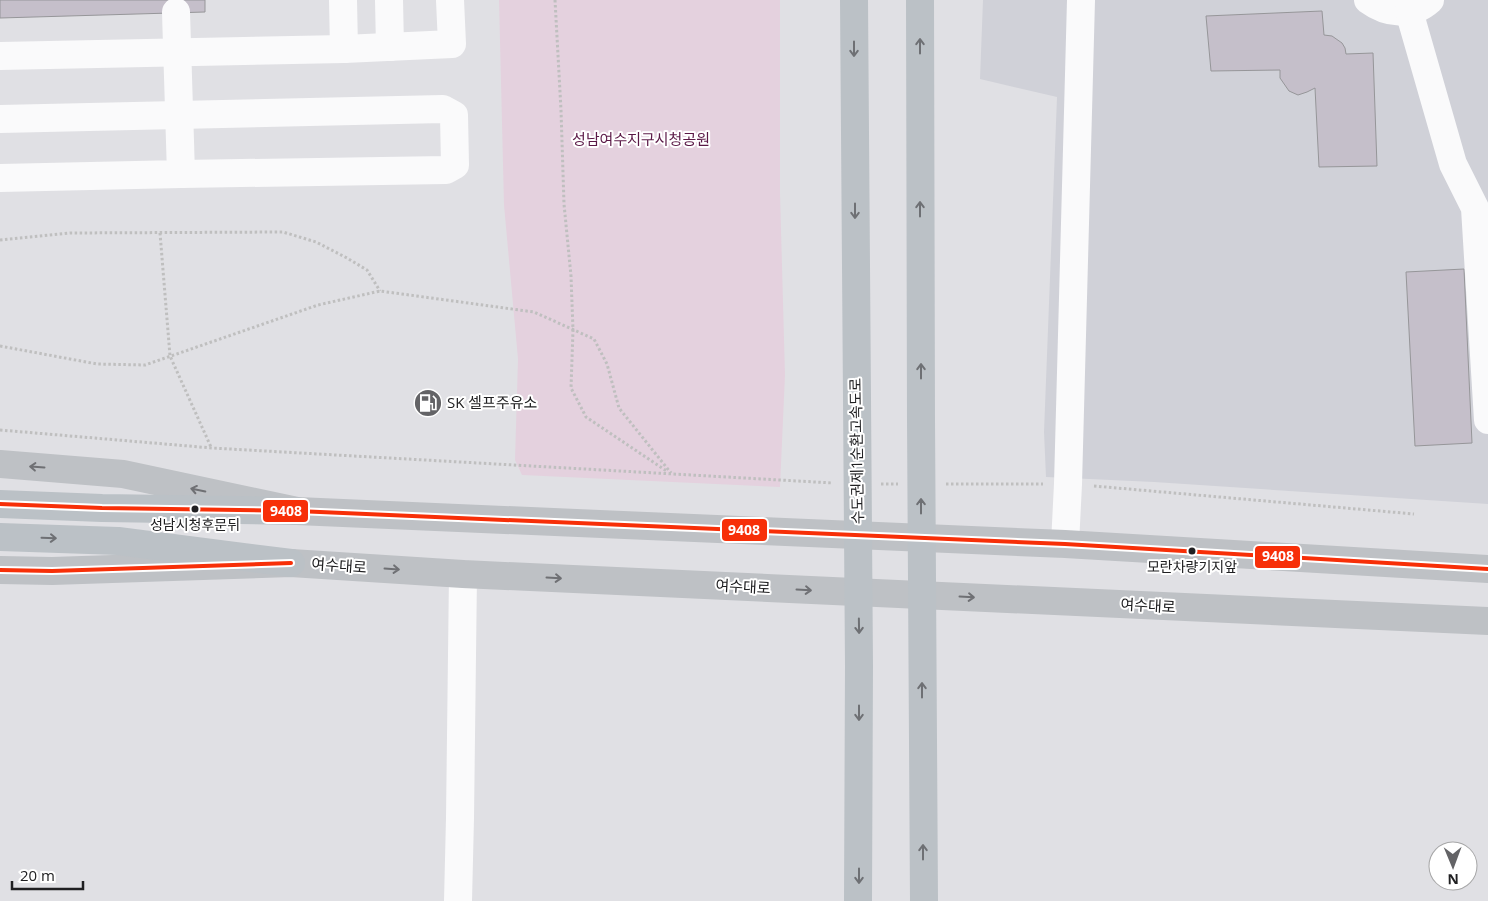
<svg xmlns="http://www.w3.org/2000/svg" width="1488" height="901" font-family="'Open Sans','Noto Sans KR',sans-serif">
	<rect width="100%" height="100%" fill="#e0e0e4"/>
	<!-- built -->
	<polygon fill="#d0d1d8" points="983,0 1488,0 1488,504 1154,482 1046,477 1044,432 1057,97 980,79"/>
	<!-- green -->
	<polygon fill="#e4d1de" points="499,0 780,0 780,193 785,375 780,487 522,475 515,460 518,359 504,205"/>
	<!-- building -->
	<g fill="#c5bfca" stroke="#969699">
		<polygon points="0,0 205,0 205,12 0,18"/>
		<polygon points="1322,11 1324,35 1332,36 1342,43 1345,48 1346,54 1373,53 1377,166 1319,167 1315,88 1307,92 1298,95 1289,91 1280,78 1280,70 1211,71 1206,16"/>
		<polygon points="1464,269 1472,443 1415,446 1406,272"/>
	</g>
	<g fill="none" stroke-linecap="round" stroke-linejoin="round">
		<!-- path -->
		<g stroke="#bfbfbf" stroke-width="3" stroke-dasharray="2.5 2.5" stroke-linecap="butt">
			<polyline points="555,0 561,110 564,204 571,276 573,330 571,388 586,417 668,472"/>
			<polyline points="160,233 170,356 211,447"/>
			<polyline points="0,240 70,233 283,232 316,242 347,258 367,270 380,291"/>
			<polyline points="0,346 97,364 145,365 318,305 380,291 534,312 594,339 607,364 619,408 671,473"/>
			<polyline points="0,430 212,448 833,483"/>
			<polyline points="881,484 898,484"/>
			<polyline points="946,484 1043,484"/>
			<polyline points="1094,486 1414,514"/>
		</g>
		<!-- minor -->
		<g stroke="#fafafb" stroke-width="28">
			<polyline points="343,0 344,49"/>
			<polyline points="389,0 390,47"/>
			<path d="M1368 0C1387 14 1411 17 1430 0"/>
			<polyline points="1409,11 1453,164 1475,208 1488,420"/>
			<polyline points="0,56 344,49 452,44 450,0"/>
			<polyline points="0,119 443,109 454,115 455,165 446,170 181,174"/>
			<polyline points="0,178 181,174 176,12"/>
			<polyline points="1065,544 1068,484 1081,0"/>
			<polyline points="458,901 460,818 463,574"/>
		</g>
		<!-- major -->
		<g stroke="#bec1c5" stroke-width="28">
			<polyline points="0,464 123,474 297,511 1065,544 1488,569"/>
			<polyline points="0,570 52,571 291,563 463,574 1488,621"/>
		</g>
		<!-- highway -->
		<g stroke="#bbc1c6" stroke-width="28">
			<polyline points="854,0 859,665 858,901"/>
			<polyline points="920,0 921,420 924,901"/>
			<polyline points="0,504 102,508 297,511"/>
			<polyline points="0,537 118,541 291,563"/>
		</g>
		<defs>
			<g id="bus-1">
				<polyline points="0,504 102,508 297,511 1065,544 1488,569"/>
				<polyline points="0,570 52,571 291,563"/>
			</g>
		</defs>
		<!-- bus-1 casing -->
		<use href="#bus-1" stroke="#fff" stroke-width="8"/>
		<!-- bus-1 -->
		<use href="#bus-1" stroke="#f72f08" stroke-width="4"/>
	</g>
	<!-- one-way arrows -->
	<defs><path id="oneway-shaft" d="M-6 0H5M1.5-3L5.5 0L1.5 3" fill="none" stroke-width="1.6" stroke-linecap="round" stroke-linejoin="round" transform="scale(1.25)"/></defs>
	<g stroke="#6e7074">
		<use href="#oneway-shaft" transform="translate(920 46) rotate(-90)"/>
		<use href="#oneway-shaft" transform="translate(854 49) rotate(90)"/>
		<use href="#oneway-shaft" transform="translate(920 209) rotate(-90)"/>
		<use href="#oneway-shaft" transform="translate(855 211) rotate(90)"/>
		<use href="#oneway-shaft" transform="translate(921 371) rotate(-90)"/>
		<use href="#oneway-shaft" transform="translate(921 506) rotate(-90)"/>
		<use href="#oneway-shaft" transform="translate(49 538) rotate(2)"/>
		<use href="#oneway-shaft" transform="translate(859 626) rotate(89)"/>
		<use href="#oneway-shaft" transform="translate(922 690) rotate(-90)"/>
		<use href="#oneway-shaft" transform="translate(859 713) rotate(90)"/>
		<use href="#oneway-shaft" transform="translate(923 852) rotate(-90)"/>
		<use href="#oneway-shaft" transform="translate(859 876) rotate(90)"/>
	</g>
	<g stroke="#6f7074">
		<use href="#oneway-shaft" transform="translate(37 467) rotate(-176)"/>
		<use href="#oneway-shaft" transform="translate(198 490) rotate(-168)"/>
		<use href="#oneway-shaft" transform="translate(392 569) rotate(4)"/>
		<use href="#oneway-shaft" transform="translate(554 578) rotate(3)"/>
		<use href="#oneway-shaft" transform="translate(804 590) rotate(3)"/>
		<use href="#oneway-shaft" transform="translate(967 597) rotate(3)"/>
	</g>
	<!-- icons -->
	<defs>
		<symbol id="fuel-disc" viewBox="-11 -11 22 22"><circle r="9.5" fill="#636366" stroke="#fff"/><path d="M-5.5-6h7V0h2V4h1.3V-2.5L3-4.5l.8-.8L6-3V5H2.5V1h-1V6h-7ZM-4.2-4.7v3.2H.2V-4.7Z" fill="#fff"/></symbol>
	</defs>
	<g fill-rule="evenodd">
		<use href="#fuel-disc" x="412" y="387" width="32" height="32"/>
	</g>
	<!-- markers -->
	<g fill="#202022" stroke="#fff" stroke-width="2">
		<circle cx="195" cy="509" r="4.5"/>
		<circle cx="1192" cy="551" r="4.5"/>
	</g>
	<g text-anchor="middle" stroke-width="4" stroke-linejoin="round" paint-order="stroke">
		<!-- bus labels -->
		<g font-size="14" fill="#202022" stroke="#fff">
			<text x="195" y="530">성남시청후문뒤</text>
			<text x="1192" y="572">모란차량기지앞</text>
		</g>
		<!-- park labels -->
		<g font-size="15" fill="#5a1846" stroke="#fff">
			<text x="641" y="145">성남여수지구시청공원</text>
		</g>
		<!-- poi labels -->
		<g font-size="15" fill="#202022" stroke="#fff" text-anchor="start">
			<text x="447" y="408">SK 셀프주유소</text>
		</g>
		<!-- street labels -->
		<g font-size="15" fill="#202022" stroke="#fff">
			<text transform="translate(857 451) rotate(-91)" y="5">수도권제1순환고속도로</text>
			<text transform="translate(339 566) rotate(4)" y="5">여수대로</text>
			<text transform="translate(743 587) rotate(3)" y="5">여수대로</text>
			<text transform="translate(1148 606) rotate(3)" y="5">여수대로</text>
		</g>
	</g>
	<g stroke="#fff" stroke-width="2">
		<rect x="262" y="499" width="47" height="24" rx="5" fill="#f72f08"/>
		<rect x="721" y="518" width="47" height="24" rx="5" fill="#f72f08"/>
		<rect x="1254" y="545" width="47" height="24" rx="5" fill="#f72f08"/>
	</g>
	<g font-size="14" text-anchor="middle" font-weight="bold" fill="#fff">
		<text x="286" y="516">9408</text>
		<text x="744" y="535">9408</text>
		<text x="1278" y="561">9408</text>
	</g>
	<!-- north arrow -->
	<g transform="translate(1453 866) rotate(179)"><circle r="24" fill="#ffffff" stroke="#a6a6a7"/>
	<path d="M0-4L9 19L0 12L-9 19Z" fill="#636366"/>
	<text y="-8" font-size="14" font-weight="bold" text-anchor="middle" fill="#202022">N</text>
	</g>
	<!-- scale -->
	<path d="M12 881v8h71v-8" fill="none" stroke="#202022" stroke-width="2.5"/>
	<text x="20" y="881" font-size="15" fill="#202022" stroke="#ffffff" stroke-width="4" paint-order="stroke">20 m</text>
</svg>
